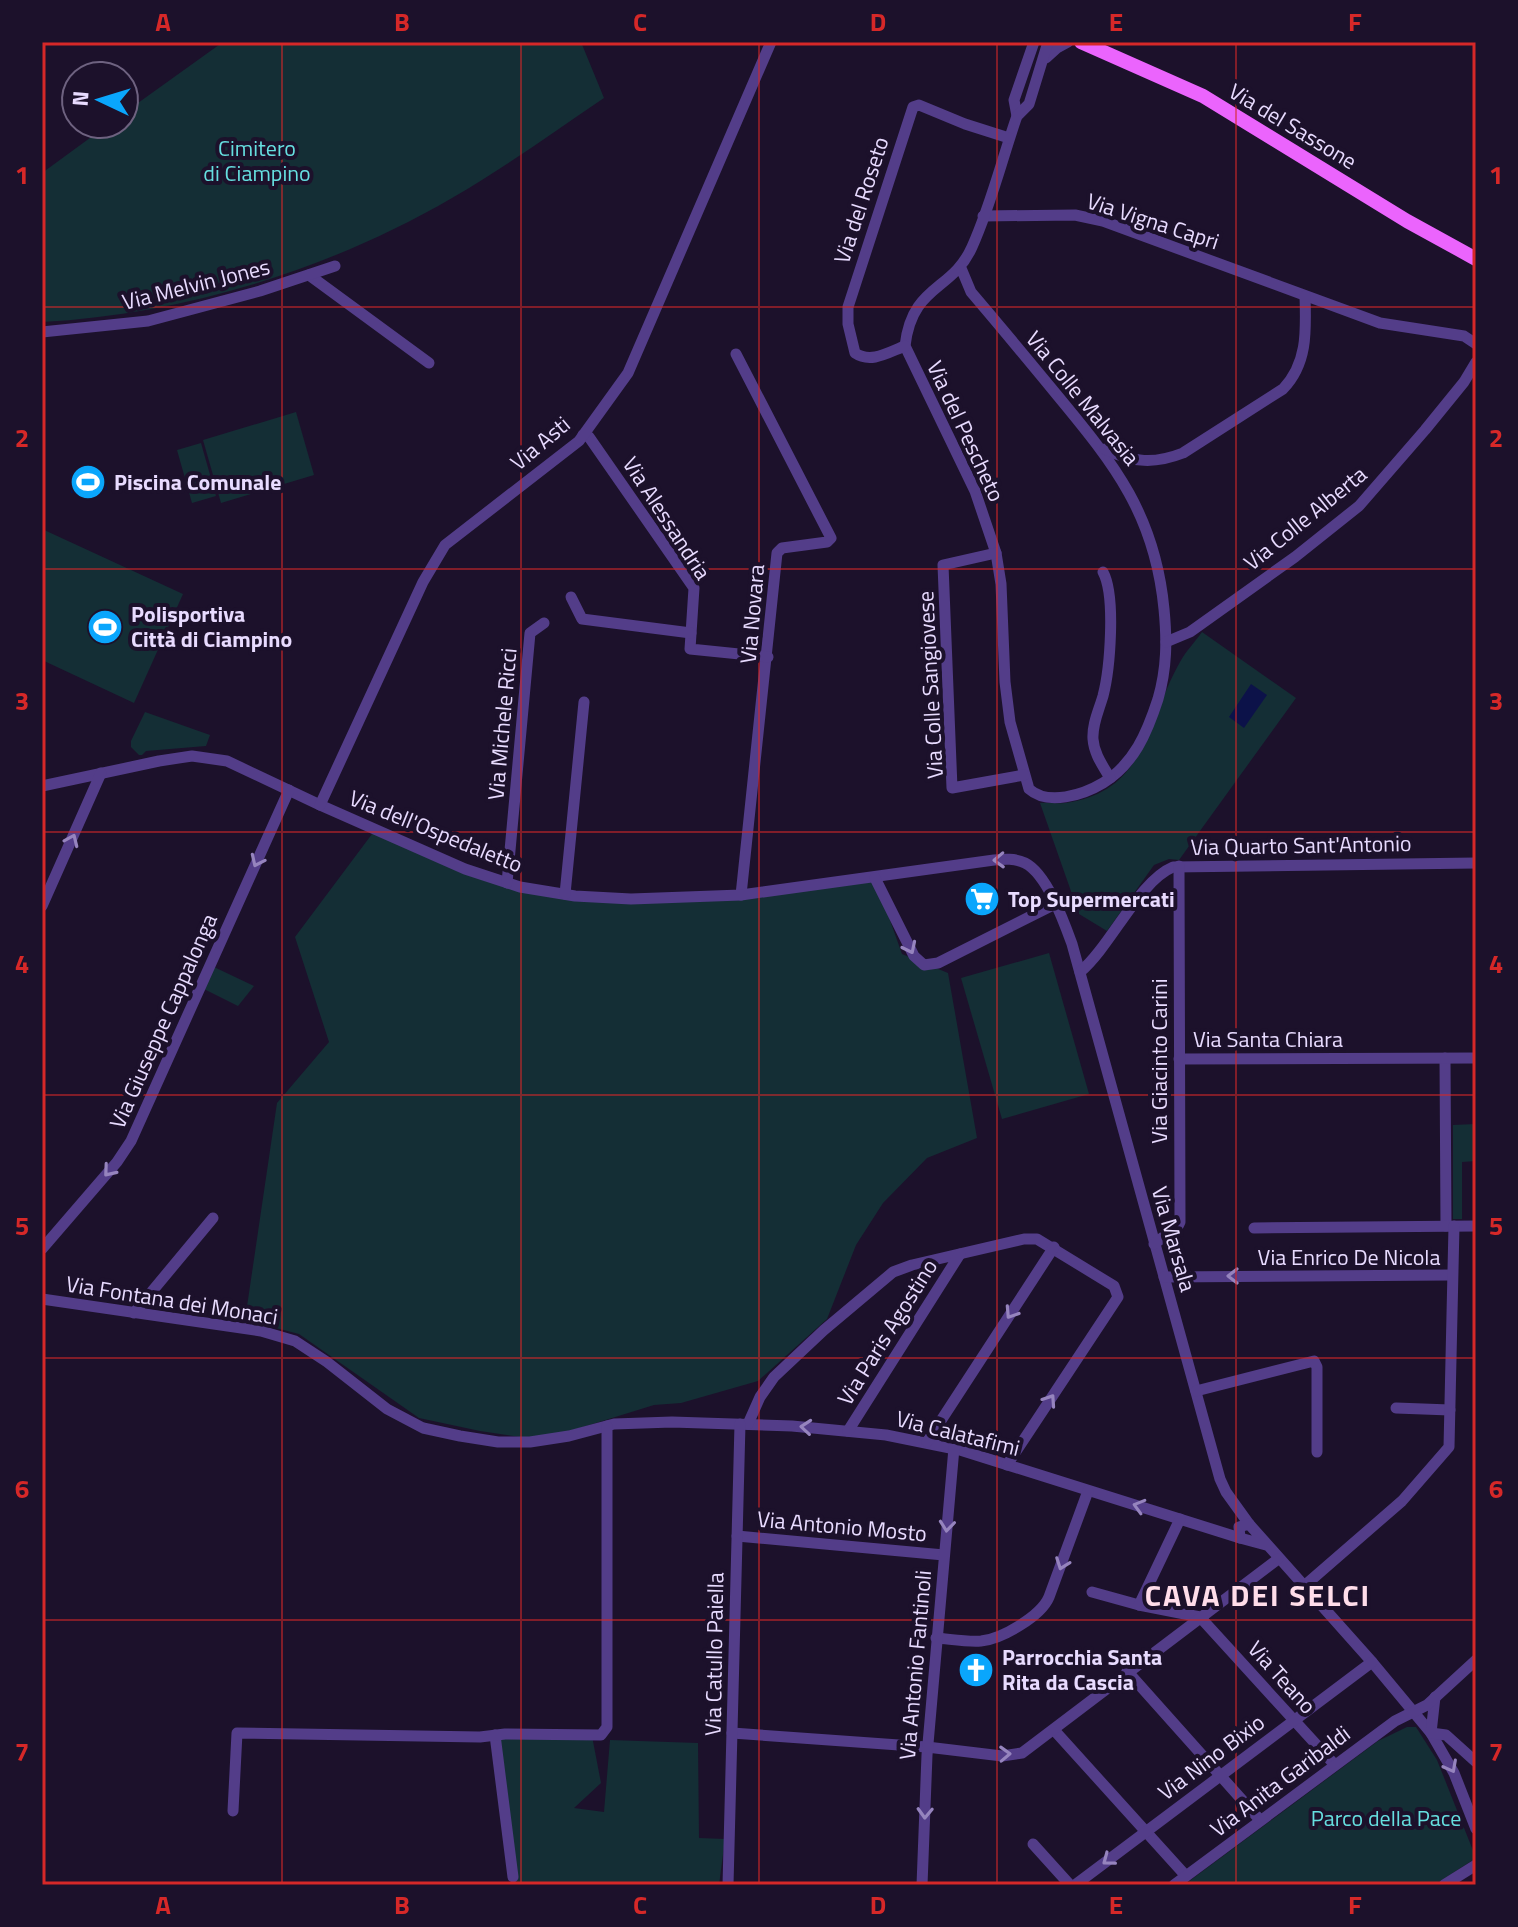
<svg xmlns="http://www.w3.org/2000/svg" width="1518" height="1927" font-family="'Titillium Web',sans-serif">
	<rect width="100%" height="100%" fill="#1c112b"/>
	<!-- green -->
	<g fill="#142e35">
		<path d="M223 42H581L604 98C554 132 504 168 452 198 328 270 185 314 42 322V173L109 124H124V113Z"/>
		<polygon points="296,412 314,475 221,503 203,440"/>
		<polygon points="201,443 216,496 192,503 177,450"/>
		<polygon points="42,529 183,594 134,703 42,660"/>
		<path d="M1202 632 1296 698 1179 860 1169 859 1154 865 1107 931 1079 914 1040 803C1049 802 1057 804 1065 803 1148 792 1147 719 1180 662 1186 651 1195 642 1202 632Z"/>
		<polygon points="145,712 210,735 206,746 146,751 142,755 139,755 131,747 131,741"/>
		<polygon points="375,830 507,883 631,899 875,878 902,954 948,973 977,1138 927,1158 883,1203 856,1245 827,1319 758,1381 681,1403 654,1405 541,1440 480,1431 419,1418 299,1334 245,1320 277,1103 329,1042 295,937"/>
		<polygon points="1049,953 1089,1094 1002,1119 961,978"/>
		<polygon points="214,967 254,986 238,1006 204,989"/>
		<polygon points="1476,1124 1476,1161 1462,1162 1462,1219 1453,1219 1453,1125"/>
		<polygon points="1407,1727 1416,1727 1437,1760 1476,1858 1434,1885 1184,1885 1378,1741"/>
		<polygon points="495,1735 592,1736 601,1783 574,1808 604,1812 610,1740 698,1743 699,1838 725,1839 719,1885 514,1885"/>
	</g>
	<!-- water -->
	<g fill="#0c1249">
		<polygon points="105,472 107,490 71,493 70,475"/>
		<polygon points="1251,684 1267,695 1244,728 1229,717"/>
	</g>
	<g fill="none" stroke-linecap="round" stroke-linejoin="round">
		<!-- minor -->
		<g stroke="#533d89" stroke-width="11">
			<polyline points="1046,58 1057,48 1068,42"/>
			<polyline points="1017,116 1014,100 1034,42"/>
			<polyline points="983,216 1075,215 1103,221 1380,323 1464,336 1476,344"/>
			<path d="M961 268 971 292C1000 326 1029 361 1057 395 1115 465 1155 515 1164 609 1167 640 1167 668 1158 699 1147 733 1134 764 1103 783 1083 795 1048 806 1029 789L1010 722 1005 682 1001 584 996 553 975 491 905 346C912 284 952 292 972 247 991 205 1002 159 1017 116L1029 104 1048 42"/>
			<polyline points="309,275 429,363"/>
			<polyline points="42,332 148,321 260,291 335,266"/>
			<path d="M905 346C889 352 871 364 855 353L848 324V307L913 107 919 105 965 124 1009 138"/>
			<polyline points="736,354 831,538 827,542 782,548 777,553 741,895"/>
			<polyline points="583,435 589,437 694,588 690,649 768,657"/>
			<path d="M1105 449C1133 463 1155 464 1183 453L1283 389C1308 363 1306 330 1305 296"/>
			<polyline points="996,553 943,565 952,788 1024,775"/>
			<path d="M1103 572C1116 596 1110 669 1103 696 1099 710 1092 724 1093 739 1094 754 1103 766 1110 778"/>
			<polyline points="571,597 582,619 691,633"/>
			<polyline points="1166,642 1190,632 1295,557 1359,506 1425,430 1464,382 1476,362"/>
			<path d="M42 786 159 761 192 756 227 761 320 805 465 869 520 887 575 896 631 899 741 895 994 860C1004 859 1015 858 1025 863 1047 874 1064 922 1072 944L1220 1479 1226 1492 1249 1524"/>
			<polyline points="320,805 423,582 445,545 579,441 628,373 771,42"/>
			<polyline points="875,878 914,956 924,965 938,963 1055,904"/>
			<polyline points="507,883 530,633 544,623"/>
			<polyline points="565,894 584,702"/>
			<polyline points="42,906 101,773"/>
			<path d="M1080 972C1111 946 1139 881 1173 867L1476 863"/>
			<polyline points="1445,1058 1446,1226"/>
			<polyline points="1179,1059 1476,1058"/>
			<polyline points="1254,1228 1476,1226"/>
			<polyline points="1154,1244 1178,1226 1180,1222 1179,866"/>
			<polyline points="42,1249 117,1162 131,1141 289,790"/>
			<polyline points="1164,1277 1451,1275"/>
			<polyline points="42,1299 261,1331 295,1341 327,1362 387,1409 423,1428 460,1436 498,1442 530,1442 569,1436 614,1424 672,1422 792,1426 886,1435 960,1450 1240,1538"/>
			<polyline points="134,1313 213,1218"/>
			<polyline points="1196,1391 1314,1361 1317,1367 1317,1452"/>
			<polyline points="1396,1408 1450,1410"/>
			<polyline points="748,1424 760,1397 774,1377 824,1330 893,1272 912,1265 1024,1239 1037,1239 1114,1286 1118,1297 1007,1465"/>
			<polyline points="848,1431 960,1254"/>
			<polyline points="927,1442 1054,1247"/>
			<polyline points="737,1536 944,1555"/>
			<polyline points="1266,1545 1240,1538 1239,1527 1249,1524 1372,1662 1431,1733 1454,1773 1476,1829"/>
			<polyline points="1303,1587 1402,1501 1449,1447 1454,1226"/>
			<polyline points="1092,1592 1139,1605 1200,1617 1334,1764"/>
			<polyline points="1139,1605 1180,1519"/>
			<path d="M936 1638C950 1639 966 1642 981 1641 1002 1639 1041 1616 1049 1597L1088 1491"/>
			<polyline points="1127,1671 1260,1820"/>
			<polyline points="1435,1697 1431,1733 1446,1735 1476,1762"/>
			<polyline points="1054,1730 1186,1876"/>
			<polyline points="732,1733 927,1747 1002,1756 1022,1753 1278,1559"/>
			<polyline points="495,1735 513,1877"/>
			<polyline points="233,1811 237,1733 480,1737 505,1734 601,1735 607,1727 607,1426"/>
			<polyline points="1033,1844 1070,1885"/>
			<polyline points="728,1885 740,1424"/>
			<polyline points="922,1885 927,1755 954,1448"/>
			<polyline points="1075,1885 1372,1662"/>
			<polyline points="1174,1885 1395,1721 1427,1705 1476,1660"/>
			<polyline points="1444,1885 1476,1865"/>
		</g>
		<!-- major -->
		<polyline stroke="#eb64fd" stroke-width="14" points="1081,42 1203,96 1407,221 1476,259"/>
	</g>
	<!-- one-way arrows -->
	<defs><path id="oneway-chevron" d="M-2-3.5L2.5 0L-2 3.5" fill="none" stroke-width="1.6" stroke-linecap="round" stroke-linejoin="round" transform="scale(2)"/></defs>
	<g stroke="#9684be">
		<use href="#oneway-chevron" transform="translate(72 840) rotate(-66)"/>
		<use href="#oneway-chevron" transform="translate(999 860) rotate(178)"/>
		<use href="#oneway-chevron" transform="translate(257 861) rotate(115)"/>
		<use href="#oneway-chevron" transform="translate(910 948) rotate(64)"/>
		<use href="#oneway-chevron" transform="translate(109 1171) rotate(130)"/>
		<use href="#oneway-chevron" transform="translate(1233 1276) rotate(180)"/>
		<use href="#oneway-chevron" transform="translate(1011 1313) rotate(123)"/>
		<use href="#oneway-chevron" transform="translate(1050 1400) rotate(-56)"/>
		<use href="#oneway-chevron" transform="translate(806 1427) rotate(-175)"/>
		<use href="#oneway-chevron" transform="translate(1139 1506) rotate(-164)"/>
		<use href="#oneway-chevron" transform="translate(947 1526) rotate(96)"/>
		<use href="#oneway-chevron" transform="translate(1062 1564) rotate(110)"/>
		<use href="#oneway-chevron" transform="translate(1005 1754) rotate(-2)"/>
		<use href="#oneway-chevron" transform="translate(1451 1767) rotate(62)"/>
		<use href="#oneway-chevron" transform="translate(925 1813) rotate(92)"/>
		<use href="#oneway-chevron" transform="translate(1108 1860) rotate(143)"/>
	</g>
	<!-- grid -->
	<path fill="none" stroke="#d62828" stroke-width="2" stroke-opacity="0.55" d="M282 42V1885M521 42V1885M759 42V1885M997 42V1885M1236 42V1885M42 307H1476M42 569H1476M42 832H1476M42 1095H1476M42 1358H1476M42 1620H1476"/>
	<!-- icons -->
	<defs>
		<symbol id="stadium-disc" viewBox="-11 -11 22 22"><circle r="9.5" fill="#0aa6fc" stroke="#1c112b"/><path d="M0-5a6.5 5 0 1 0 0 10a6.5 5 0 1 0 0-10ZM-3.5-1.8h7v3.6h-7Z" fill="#fff"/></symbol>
		<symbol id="supermarket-disc" viewBox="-11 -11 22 22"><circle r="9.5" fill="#0aa6fc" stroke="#1c112b"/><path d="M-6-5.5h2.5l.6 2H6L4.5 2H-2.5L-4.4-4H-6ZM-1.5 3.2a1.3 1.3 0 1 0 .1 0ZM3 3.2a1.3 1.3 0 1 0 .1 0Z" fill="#fff"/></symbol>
		<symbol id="church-disc" viewBox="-11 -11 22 22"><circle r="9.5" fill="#0aa6fc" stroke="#1c112b"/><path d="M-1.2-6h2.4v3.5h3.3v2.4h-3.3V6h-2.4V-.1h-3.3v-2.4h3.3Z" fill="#fff"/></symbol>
	</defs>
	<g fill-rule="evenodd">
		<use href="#stadium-disc" x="68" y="462" width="40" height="40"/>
		<use href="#stadium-disc" x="85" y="607" width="40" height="40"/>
		<use href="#supermarket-disc" x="962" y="879" width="40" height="40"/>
		<use href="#church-disc" x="956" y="1650" width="40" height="40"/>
	</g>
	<g text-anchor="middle" stroke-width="8" stroke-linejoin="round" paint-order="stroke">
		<!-- street labels -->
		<g font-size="22" fill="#e8dbff" stroke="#1c112b">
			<text transform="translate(1293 126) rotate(31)" y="8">Via del Sassone</text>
			<text transform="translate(861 200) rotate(-72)" y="8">Via del Roseto</text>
			<text transform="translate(1153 221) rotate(18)" y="8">Via Vigna Capri</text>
			<text transform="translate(196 284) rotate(-14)" y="8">Via Melvin Jones</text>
			<text transform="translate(1083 398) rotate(51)" y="8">Via Colle Malvasia</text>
			<text transform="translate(966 431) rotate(65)" y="8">Via del Pescheto</text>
			<text transform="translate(540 443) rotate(-40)" y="8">Via Asti</text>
			<text transform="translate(667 518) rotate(57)" y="8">Via Alessandria</text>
			<text transform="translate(1305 518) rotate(-39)" y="8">Via Colle Alberta</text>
			<text transform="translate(752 614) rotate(-85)" y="8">Via Novara</text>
			<text transform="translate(930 685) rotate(-93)" y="8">Via Colle Sangiovese</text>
			<text transform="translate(502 724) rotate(-85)" y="8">Via Michele Ricci</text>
			<text transform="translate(436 831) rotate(22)" y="8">Via dell'Ospedaletto</text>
			<text transform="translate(1301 845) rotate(-1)" y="8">Via Quarto Sant'Antonio</text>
			<text transform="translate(163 1021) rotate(-66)" y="8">Via Giuseppe Cappalonga</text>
			<text x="1268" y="1047">Via Santa Chiara</text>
			<text transform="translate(1159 1061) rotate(-90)" y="8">Via Giacinto Carini</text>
			<text transform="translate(1174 1239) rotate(74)" y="8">Via Marsala</text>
			<text x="1349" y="1265">Via Enrico De Nicola</text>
			<text transform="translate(172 1300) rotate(9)" y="8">Via Fontana dei Monaci</text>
			<text transform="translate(887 1332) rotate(-58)" y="8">Via Paris Agostino</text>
			<text transform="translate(958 1433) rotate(14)" y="8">Via Calatafimi</text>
			<text transform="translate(842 1526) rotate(5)" y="8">Via Antonio Mosto</text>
			<text transform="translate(714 1654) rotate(-89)" y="8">Via Catullo Paiella</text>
			<text transform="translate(915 1665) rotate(-85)" y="8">Via Antonio Fantinoli</text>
			<text transform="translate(1282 1677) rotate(48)" y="8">Via Teano</text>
			<text transform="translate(1211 1757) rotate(-37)" y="8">Via Nino Bixio</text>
			<text transform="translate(1280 1781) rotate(-37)" y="8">Via Anita Garibaldi</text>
		</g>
		<!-- park labels -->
		<g font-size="22" fill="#66dfe0" stroke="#1c112b">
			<text x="257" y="156">Cimitero<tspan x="257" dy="25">di Ciampino</tspan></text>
			<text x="1386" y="1826">Parco della Pace</text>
		</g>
		<!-- poi labels -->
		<g font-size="22" font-weight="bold" fill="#e8dbff" stroke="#1c112b" text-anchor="start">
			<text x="114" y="490">Piscina Comunale</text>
			<text x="131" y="622">Polisportiva<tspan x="131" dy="25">Città di Ciampino</tspan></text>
			<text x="1008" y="907">Top Supermercati</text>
			<text x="1002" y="1665">Parrocchia Santa<tspan x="1002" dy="25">Rita da Cascia</tspan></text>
		</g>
		<!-- district labels -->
		<g font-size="30" font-weight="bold" letter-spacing="2" fill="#ffddea" stroke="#1c112b">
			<text x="1258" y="1606">CAVA DEI SELCI</text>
		</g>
	</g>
	<!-- border -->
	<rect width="1518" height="1927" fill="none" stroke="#1c112b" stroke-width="88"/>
	<!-- north arrow -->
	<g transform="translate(100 100) rotate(274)"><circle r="38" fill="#1c112b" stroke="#6e6280" stroke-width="2"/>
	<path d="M0-6L14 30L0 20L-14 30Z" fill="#0aa6fc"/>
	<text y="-12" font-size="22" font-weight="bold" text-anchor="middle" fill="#e8dbff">N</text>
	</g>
	<rect x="44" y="44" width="1430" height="1839" fill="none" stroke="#d62828" stroke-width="3"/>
	<g font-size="26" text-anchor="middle" font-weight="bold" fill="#d62828">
		<text x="163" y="31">A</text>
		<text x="402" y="31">B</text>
		<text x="640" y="31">C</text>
		<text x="878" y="31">D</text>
		<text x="1116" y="31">E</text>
		<text x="1355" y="31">F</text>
		<text x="22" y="184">1</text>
		<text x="1496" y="184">1</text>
		<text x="22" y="447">2</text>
		<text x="1496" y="447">2</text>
		<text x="22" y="710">3</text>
		<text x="1496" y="710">3</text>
		<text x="22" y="973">4</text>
		<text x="1496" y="973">4</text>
		<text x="22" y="1235">5</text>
		<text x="1496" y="1235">5</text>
		<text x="22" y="1498">6</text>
		<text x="1496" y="1498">6</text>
		<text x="22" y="1761">7</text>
		<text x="1496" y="1761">7</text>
		<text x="163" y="1914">A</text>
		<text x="402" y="1914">B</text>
		<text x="640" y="1914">C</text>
		<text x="878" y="1914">D</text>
		<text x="1116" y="1914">E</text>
		<text x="1355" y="1914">F</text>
	</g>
</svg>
